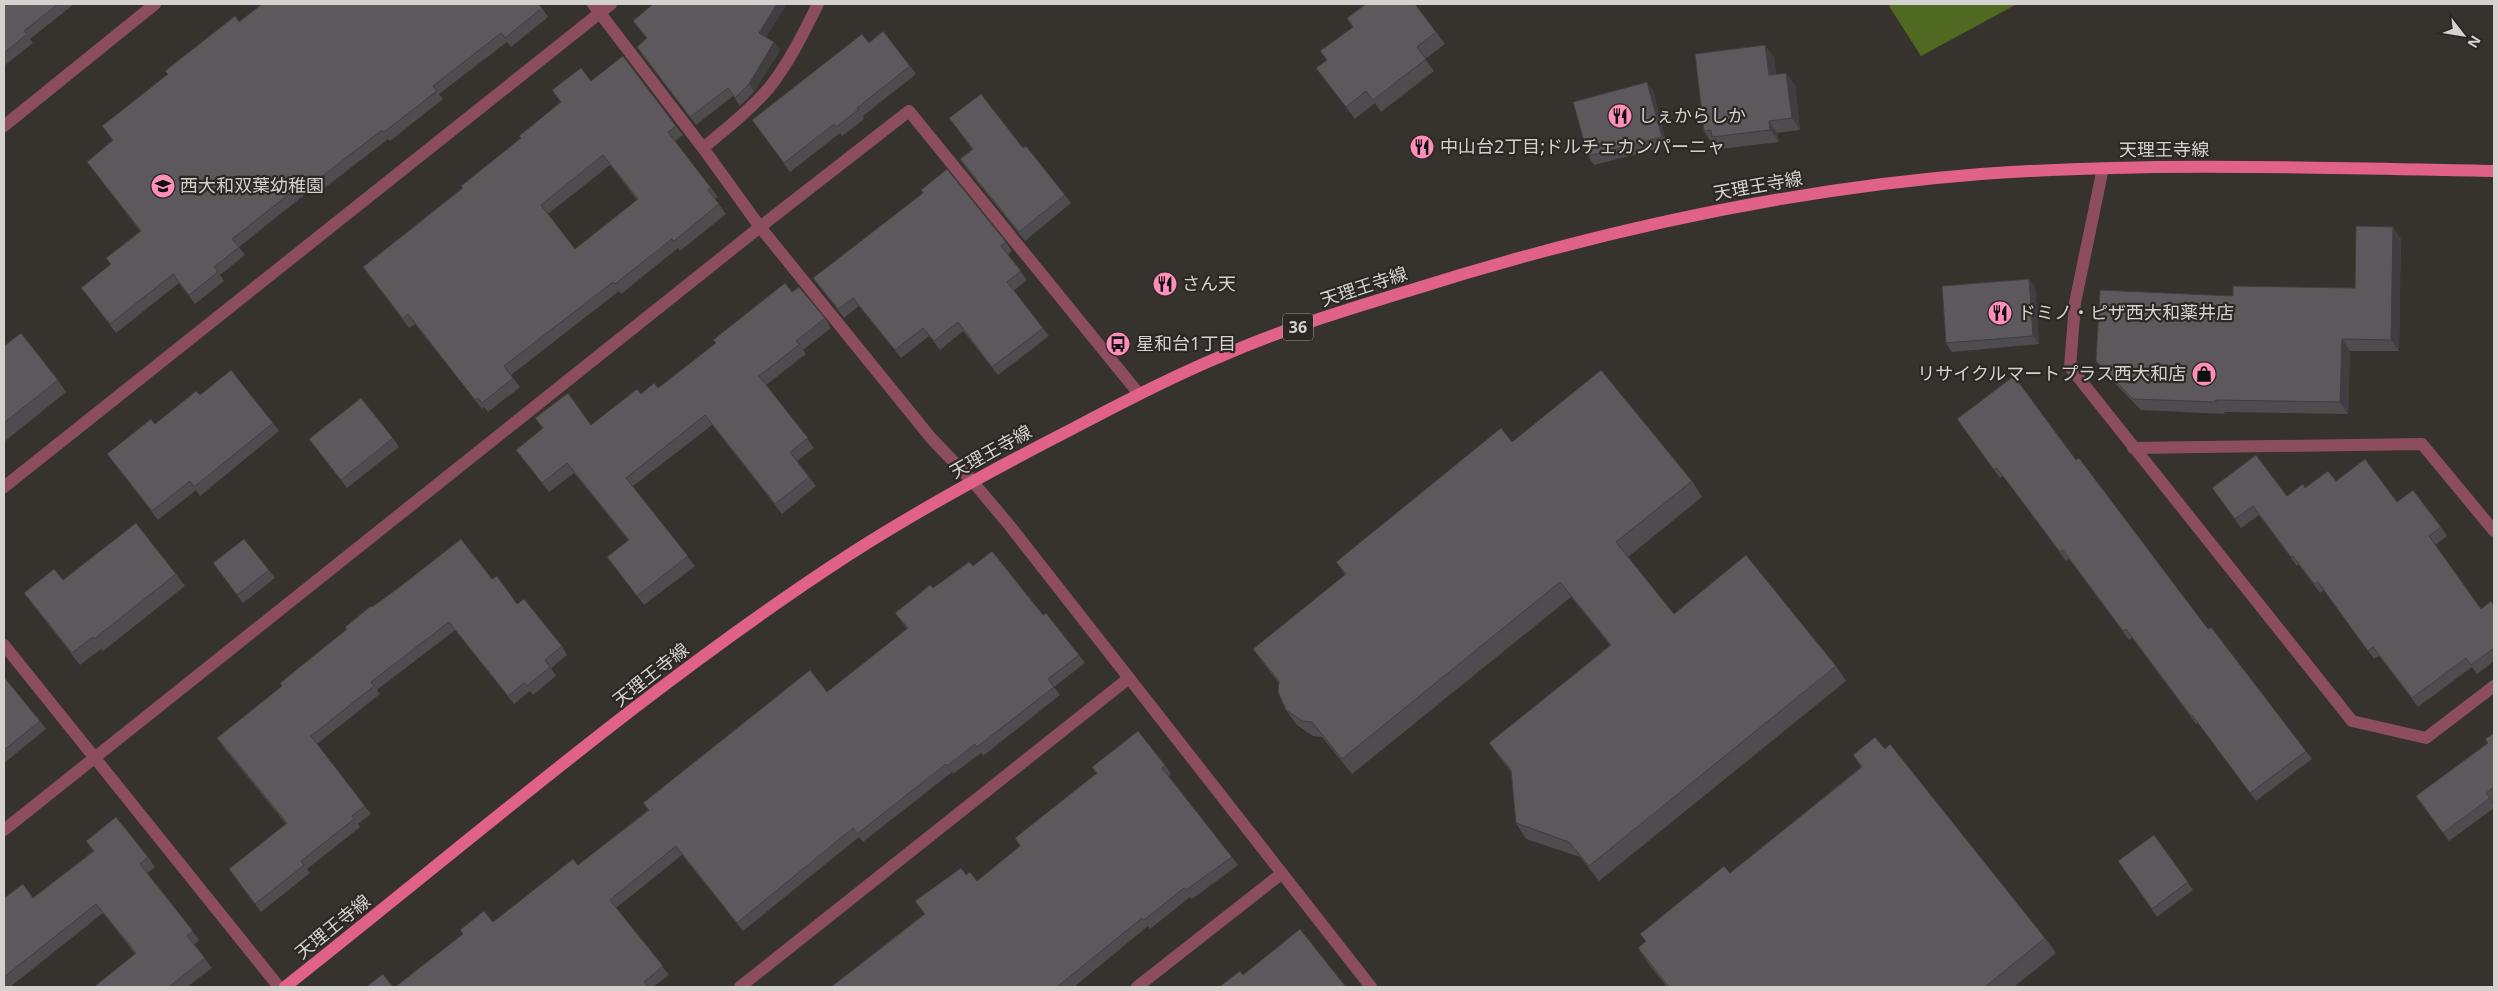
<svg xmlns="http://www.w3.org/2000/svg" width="2498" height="991" font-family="'Noto Sans','Noto Sans JP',sans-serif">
	<rect width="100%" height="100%" fill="#36322e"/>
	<!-- forest -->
	<polygon fill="#506920" points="1892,4 2017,4 1921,56 1889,6"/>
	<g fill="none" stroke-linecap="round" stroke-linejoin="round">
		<!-- minor -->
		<g stroke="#8c4e5e" stroke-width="12">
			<polyline points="593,4 703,148 760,227 931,438 973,482 1010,526 1371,987"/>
			<path d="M703 148C726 129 750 110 769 88 789 63 804 32 818 4"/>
			<polyline points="2103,168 2075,303 2070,367 2352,721 2426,738 2494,686"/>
			<polyline points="2133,448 2422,444 2494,531"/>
			<polyline points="4,487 611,4"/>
			<polyline points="4,645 279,987"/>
			<polyline points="4,830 760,227 909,111 1139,394"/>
			<polyline points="740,987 1129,678"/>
			<polyline points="1137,987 1281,874"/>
		</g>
		<!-- tertiary -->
		<polyline stroke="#8c4e5e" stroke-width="12" points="4,126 155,4"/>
		<!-- primary -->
		<path stroke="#e16288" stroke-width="12" d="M285 987C470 841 649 685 847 556 918 510 994 469 1070 430 1120 404 1171 377 1224 355 1283 329 1346 310 1408 291 1594 232 1786 189 1981 174 2152 162 2324 168 2494 171"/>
	</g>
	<!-- wall -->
	<g fill="#4f4c4f" fill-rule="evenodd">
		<polygon points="4,4 74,4 30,39 33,43 4,66"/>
		<polygon points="542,8 548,17 511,47 507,42 439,94 443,99 390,141 388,139 322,190 318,184 239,247 245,255 220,275 224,281 195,304 179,283 116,333 81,288 111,265 106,258 140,231 87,162 113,141 102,126 239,22"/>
		<polygon points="633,21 766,38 774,42 780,50 754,92 740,106 733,96 696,125 642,55 647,39"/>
		<polygon points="1436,32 1445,44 1425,59 1434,71 1381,112 1375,103 1355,119 1316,68"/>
		<polygon points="869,43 910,66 916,74 863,116 864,119 842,136 840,133 790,172 752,120"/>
		<polygon points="1774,57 1776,74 1795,85 1800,130 1777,133 1779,142 1720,149 1716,142 1712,143 1704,131"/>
		<path d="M591 81 676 126 683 135 675 141 711 188 718 197 715 199 726 214 680 251 678 248 621 294 619 291 511 375 520 387 488 412 484 407 482 409 415 324 409 328 363 267 462 188 521 138 560 102 552 90ZM610 165 637 200 575 249 548 214Z"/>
		<polygon points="1653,90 1667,146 1594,165 1588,156"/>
		<polygon points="949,118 1023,148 1065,195 1071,203 1025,241 966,168 960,159 972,149"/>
		<polygon points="2401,239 2399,351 2350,351 2348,414 2224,412 2225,414 2141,410 2105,373 2096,361 2355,288"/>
		<polygon points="1006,242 1012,251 1008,255 1027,280 1014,290 1049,336 998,375 963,331 940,350 929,336 901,358 859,306 844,318 813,278"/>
		<polygon points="2029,279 2035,287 2039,344 1952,352 1946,343"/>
		<polygon points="792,292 825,318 831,328 803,350 806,354 766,385 814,448 797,461 816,486 782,514 712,425 633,486 695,566 644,605 607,557 628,540 574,473 549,492 516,450 543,429 535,418 591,425 658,388"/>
		<polygon points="4,346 58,380 66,392 4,442"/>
		<polygon points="200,395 273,423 279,431 200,496 196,490 158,520 107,454"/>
		<polygon points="1957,419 2076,460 2208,629 2306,751 2312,759 2256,801 2198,723 2196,724 2132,638 2129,640 2069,559 2066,561 2003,476 2000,478"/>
		<polygon points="393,438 399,447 347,488 309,439"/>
		<polygon points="1512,442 1692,481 1702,497 1628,557 1674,614 1836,666 1846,681 1599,881 1580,857 1526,839 1516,823 1511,772 1500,758 1489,743 1610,645 1571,597 1352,774 1322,737 1313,736 1297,725 1286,710 1279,683 1264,664 1253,649 1345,575 1336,562"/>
		<polygon points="2336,481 2397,502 2441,527 2447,536 2435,545 2481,609 2494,606 2494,661 2477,674 2472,667 2418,707 2379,656 2374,659 2324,590 2320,593 2298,564 2297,566 2259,515 2241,528 2212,488 2287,496 2305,488"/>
		<polygon points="213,563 269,570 275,578 243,603"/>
		<polygon points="973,566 1043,615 1079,655 1085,663 1054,687 1060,695 983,756 981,753 953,774 952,772 863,842 859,837 743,931 682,855 616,908 669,975 653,987 395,987 578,865 648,810 643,803 827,692 907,629 895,613 933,588"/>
		<polygon points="176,574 185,586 103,651 101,649 80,665 33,605 24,593 63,580"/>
		<polygon points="492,579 517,604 562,646 567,655 551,668 556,676 533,695 530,691 514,704 455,630 377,690 380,694 317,744 371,814 358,824 360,827 307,869 310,873 261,912 229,869 286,824 223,747 217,738 282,686 372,607"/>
		<polygon points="4,677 40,721 46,729 4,763"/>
		<polygon points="2494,733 2494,800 2492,802 2494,805 2494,808 2449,841 2416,796 2488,743"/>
		<polygon points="1885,749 2045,938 2056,953 2014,987 1667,987 1648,963 1638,948 1861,767 1853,755"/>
		<polygon points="1165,765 1171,774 1169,776 1238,865 1192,899 1190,897 1150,929 1148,926 1074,987 831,987 924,914 915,901 966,875 977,881 1020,846 1015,838 1097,773 1092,767"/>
		<polygon points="2154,835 2193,890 2157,917 2118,861"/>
		<polygon points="86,841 148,857 155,867 147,873 199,940 194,945 212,968 187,987 94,987 135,954 103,913 10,987 4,987 4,898 33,898 93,851"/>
	</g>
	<!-- shaded-wall -->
	<g fill="#403e40">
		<polygon points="777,4 787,4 764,41 759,33"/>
		<polygon points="774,42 780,50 754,92 749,84"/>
		<polygon points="1765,45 1774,57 1777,87 1769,75"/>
		<polygon points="1786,73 1795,85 1800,130 1792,118"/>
		<polygon points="1647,82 1653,90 1667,146 1662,137"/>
		<polygon points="1769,121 1777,133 1779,142 1770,130"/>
		<polygon points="2393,227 2401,239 2399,351 2391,340"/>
		<polygon points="2029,279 2035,287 2039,344 2033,336"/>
		<polygon points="2342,339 2350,351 2348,414 2340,402"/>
	</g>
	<!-- building -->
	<g fill="#5c585c" stroke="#403e40" fill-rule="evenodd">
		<polygon points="4,4 58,4 24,31 27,34 4,53"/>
		<polygon points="262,4 538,4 542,8 505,38 501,33 433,86 437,91 384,132 382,130 316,181 312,176 232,239 239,247 214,267 218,272 189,295 173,274 110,324 81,288 111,264 106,258 141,231 87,162 113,140 102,126 168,74 165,71 235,16 239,22"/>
		<polygon points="653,4 777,4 759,33 774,42 749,84 735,98 728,88 690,117 637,47 647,38 633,21"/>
		<polygon points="1366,4 1415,4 1436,32 1417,47 1426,59 1373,100 1366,91 1346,107 1316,68 1327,60 1320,51 1353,27 1347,18"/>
		<polygon points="883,31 910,66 857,108 858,110 836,127 834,124 784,163 752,120 862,34 869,43"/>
		<polygon points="1765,45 1769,75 1786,73 1792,118 1769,121 1770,130 1712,137 1711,130 1704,131 1695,54"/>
		<path d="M623 56 676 126 668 132 711 188 708 190 719 204 674 241 672 239 615 284 613 282 504 366 513 378 482 403 478 398 475 400 408 314 403 319 363 267 463 188 461 186 521 138 519 136 561 102 552 90 581 68 591 81ZM603 155 638 199 575 249 541 205Z"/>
		<polygon points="1647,82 1662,137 1588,156 1573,102"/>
		<polygon points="981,94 1023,148 1026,146 1065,195 1019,232 960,159 973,149 949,118"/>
		<polygon points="947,169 1006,242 1001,246 1021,271 1007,282 1043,328 992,367 958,322 934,341 923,328 895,350 853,298 838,309 813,278 923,193 921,190"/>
		<polygon points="2356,226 2393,227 2391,340 2342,339 2340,402 2215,400 2217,402 2133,399 2096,361 2100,290 2233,296 2233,286 2355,288"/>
		<polygon points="2029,279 2033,336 1946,343 1942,286"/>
		<polygon points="785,283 792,292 799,287 825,318 796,341 800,344 759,376 808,438 790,452 809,477 775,504 705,415 626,478 688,556 637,596 607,557 629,540 567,463 542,483 516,450 543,428 535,418 568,393 591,425 637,389 641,394 654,383 658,388 716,343 713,340"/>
		<polygon points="21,333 58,380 4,423 4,346"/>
		<polygon points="231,370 273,423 194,487 190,481 152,511 107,454 151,419 155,424 196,391 200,395"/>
		<polygon points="1601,370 1692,481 1616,542 1674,614 1746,555 1836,666 1589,866 1569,842 1516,823 1511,770 1489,743 1611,645 1560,582 1342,759 1312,722 1302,721 1286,710 1278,692 1279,681 1253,649 1346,574 1336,562 1501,428 1512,442"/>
		<polygon points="2014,376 2076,460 2079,458 2208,629 2211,627 2306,751 2250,793 2192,715 2191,716 2126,629 2123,631 2063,550 2060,552 1997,468 1994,470 1957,419"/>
		<polygon points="361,398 393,438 341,480 309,439"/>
		<polygon points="2256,455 2287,496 2303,484 2305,488 2328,471 2336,481 2365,459 2397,502 2413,490 2441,527 2429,536 2481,609 2491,601 2494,606 2494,648 2471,665 2466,658 2412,698 2373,647 2368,651 2318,582 2314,584 2293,556 2291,557 2253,506 2235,519 2212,488"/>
		<polygon points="136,523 176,574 94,639 93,637 72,653 24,593 54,569 63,580"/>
		<polygon points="244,539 269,570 237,595 213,563"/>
		<polygon points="461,539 492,579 497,576 517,604 524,599 562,646 545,660 550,667 527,686 524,683 508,696 449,622 371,682 374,686 311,736 365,806 352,816 354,819 301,861 304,865 255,904 229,869 287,823 217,738 282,686 280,683 347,629 345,627 371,606 372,607 401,586"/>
		<polygon points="992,551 1043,615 1046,613 1079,655 1048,679 1054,687 977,747 975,744 947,766 946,764 857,834 853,828 737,923 676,846 610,900 663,966 644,982 648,987 395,987 463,934 460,930 484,911 493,922 573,859 578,865 649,810 643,803 810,670 827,692 908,628 895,613 930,585 933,588 969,562 973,566"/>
		<polygon points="4,677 40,721 4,750"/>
		<polygon points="1138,731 1165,765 1162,768 1232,857 1186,890 1184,888 1144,920 1142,918 1057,987 831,987 925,914 915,901 961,868 966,875 970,872 977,881 1020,846 1015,838 1097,773 1092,767"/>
		<polygon points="2494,733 2494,787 2486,793 2490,798 2443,833 2416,796 2488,743 2485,739"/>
		<polygon points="1875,737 1885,749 1890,744 2045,938 1985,987 1669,987 1638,948 1646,941 1640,934 1724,866 1730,873 1862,767 1853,755"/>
		<polygon points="116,817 148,857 140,864 193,931 187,936 205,958 169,987 94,987 136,953 96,904 4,977 4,898 23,884 33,898 94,851 86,841"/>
		<polygon points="2154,835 2188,882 2152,909 2118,861"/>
		<polygon points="1300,929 1346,987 1219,987 1240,971 1243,975"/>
		<polygon points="383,974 393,987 366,987"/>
	</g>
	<!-- icons -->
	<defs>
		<symbol id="restaurant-disc" viewBox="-11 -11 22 22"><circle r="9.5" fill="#ff8ebb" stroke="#2c2824"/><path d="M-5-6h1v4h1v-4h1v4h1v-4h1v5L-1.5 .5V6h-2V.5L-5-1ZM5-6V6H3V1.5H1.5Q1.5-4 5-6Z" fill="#111"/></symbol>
		<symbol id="school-disc" viewBox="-11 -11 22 22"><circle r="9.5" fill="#ff8ebb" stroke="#2c2824"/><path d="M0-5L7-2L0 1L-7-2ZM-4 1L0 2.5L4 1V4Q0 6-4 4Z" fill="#111"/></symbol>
		<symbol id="bus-disc" viewBox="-11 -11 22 22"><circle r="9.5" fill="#ff8ebb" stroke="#2c2824"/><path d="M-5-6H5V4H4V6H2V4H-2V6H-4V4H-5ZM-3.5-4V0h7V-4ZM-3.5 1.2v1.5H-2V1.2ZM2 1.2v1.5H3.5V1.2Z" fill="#111"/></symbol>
		<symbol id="shop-disc" viewBox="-11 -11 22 22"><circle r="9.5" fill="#ff8ebb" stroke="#2c2824"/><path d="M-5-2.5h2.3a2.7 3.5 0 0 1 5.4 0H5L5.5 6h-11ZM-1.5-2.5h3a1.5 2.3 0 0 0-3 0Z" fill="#111"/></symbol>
	</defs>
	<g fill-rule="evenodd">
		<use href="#restaurant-disc" x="1606" y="102" width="28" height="28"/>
		<use href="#restaurant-disc" x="1408" y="133" width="28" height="28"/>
		<use href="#school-disc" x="149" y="172" width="28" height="28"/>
		<use href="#restaurant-disc" x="1151" y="270" width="28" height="28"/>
		<use href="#restaurant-disc" x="1986" y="299" width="28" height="28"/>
		<use href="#bus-disc" x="1104" y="330" width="28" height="28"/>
		<use href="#shop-disc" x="2190" y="360" width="28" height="28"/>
	</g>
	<g text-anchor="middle" stroke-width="4.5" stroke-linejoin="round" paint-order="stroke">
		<!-- shield labels -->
		<rect fill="#2c2824" stroke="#a29f9c" stroke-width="1" x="1283" y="313.5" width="30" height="27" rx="4"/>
		<g font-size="16" font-weight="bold" fill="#d4d2cf">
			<text x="1298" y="333">36</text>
		</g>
		<!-- poi labels -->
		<g font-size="18" fill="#d4d2cf" stroke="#2c2824" text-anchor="start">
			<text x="1638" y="122">しぇからしか</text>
			<text x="1440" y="153">中山台2丁目;ドルチェカンパーニャ</text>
			<text x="180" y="192">西大和双葉幼稚園</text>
			<text x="1182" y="290">さん天</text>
			<text x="2018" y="319">ドミノ・ピザ西大和薬井店</text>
			<text x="1136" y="350">星和台1丁目</text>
			<text x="2186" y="380" text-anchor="end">リサイクルマートプラス西大和店</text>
		</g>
		<!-- street labels -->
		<g font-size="18" fill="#d4d2cf" stroke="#2c2824">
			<text x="2164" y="156">天理王寺線</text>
			<text transform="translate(1758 186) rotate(-10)" y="6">天理王寺線</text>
			<text transform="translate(1364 287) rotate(-18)" y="6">天理王寺線</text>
			<text transform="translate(991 452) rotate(-29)" y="6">天理王寺線</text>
			<text transform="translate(651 675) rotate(-38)" y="6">天理王寺線</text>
			<text transform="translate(333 927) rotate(-39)" y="6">天理王寺線</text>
		</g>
	</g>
	<!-- border -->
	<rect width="2498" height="991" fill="none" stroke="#d4d2cf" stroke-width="10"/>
	<!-- north arrow -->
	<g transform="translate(2463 35) rotate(121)" stroke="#2c2824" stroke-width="4" paint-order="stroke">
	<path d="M0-4L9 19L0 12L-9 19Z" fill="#d4d2cf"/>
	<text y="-8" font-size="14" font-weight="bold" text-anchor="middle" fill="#d4d2cf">N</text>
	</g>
</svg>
